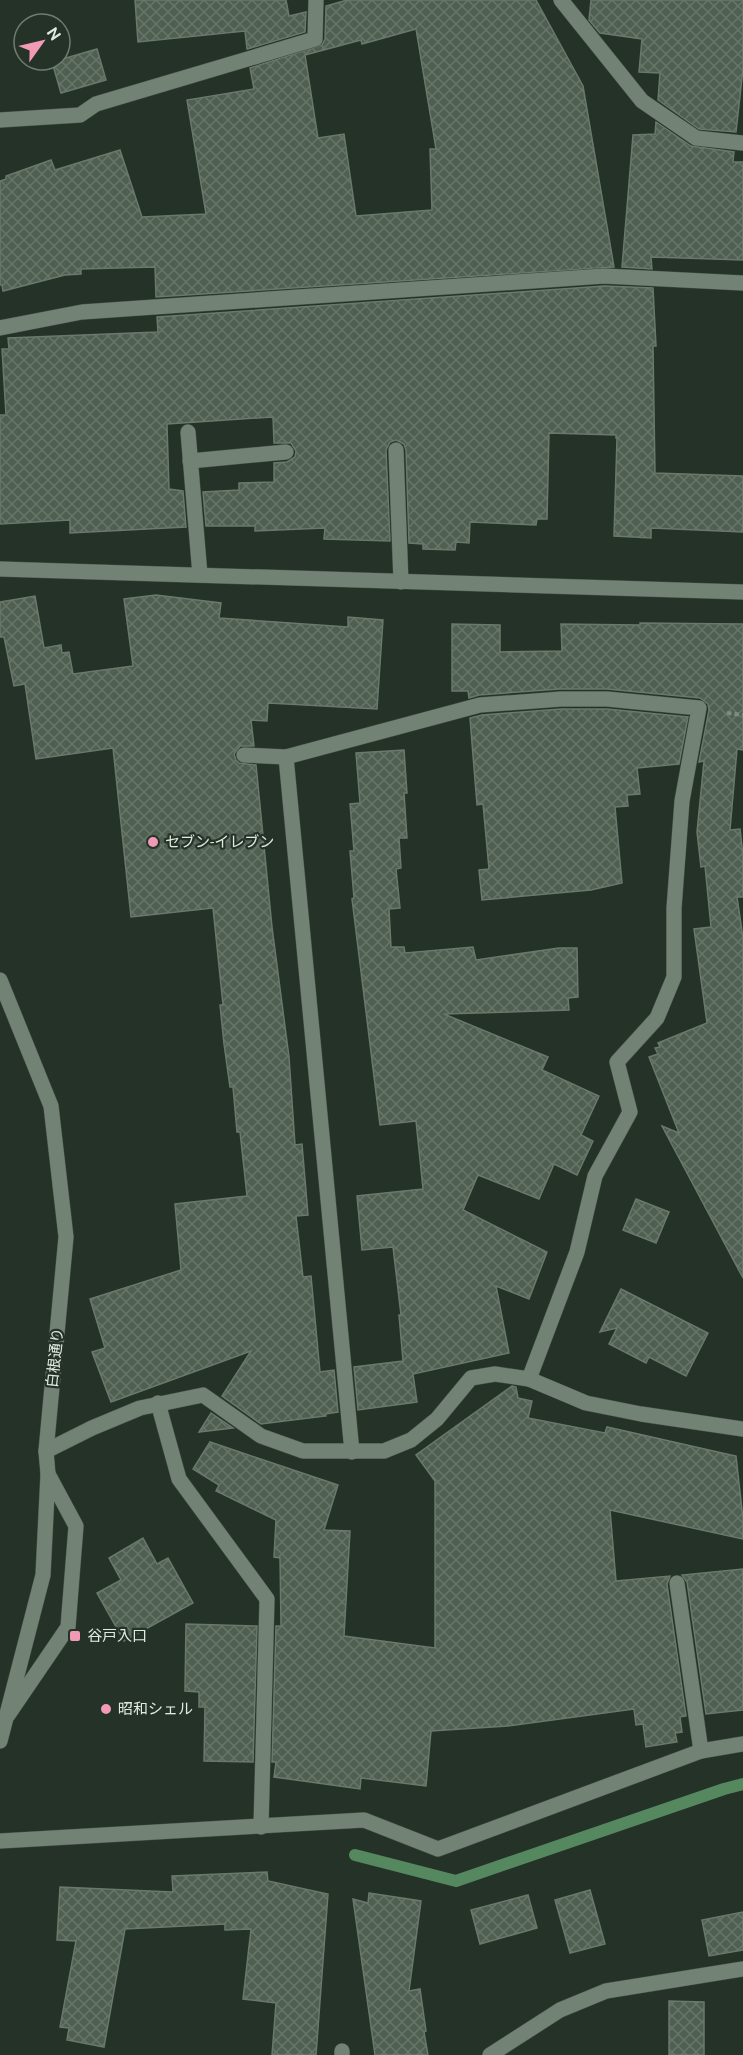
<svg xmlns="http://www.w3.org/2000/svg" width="743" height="2055" font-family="Ubuntu,'Noto Sans JP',sans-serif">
	<defs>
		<pattern id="building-cross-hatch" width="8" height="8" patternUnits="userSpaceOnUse" patternTransform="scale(1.5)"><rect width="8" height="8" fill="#4f5f51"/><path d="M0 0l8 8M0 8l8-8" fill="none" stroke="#68766a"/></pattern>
	</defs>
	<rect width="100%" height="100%" fill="#243227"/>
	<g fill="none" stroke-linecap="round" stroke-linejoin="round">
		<!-- stream -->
		<polyline stroke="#55885e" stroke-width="12" points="355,1855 456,1881 724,1789 743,1784"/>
	</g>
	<!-- building -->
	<g fill="url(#building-cross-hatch)" stroke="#69796b" stroke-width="1.5" fill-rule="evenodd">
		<polygon points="135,0 286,0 289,16 306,12 305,32 247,49 245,31 138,42"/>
		<path d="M347 0H536L583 86 614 267 156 297 155 267 81 269V274L65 275 3 291 2 285H0V181L6 179V176L51 160 55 170 120 150 142 217 206 214 187 100 254 89 250 68 322 45 325 39 326 6ZM416 29 436 149H430L432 210 356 216 344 134 318 138 305 55 361 40 362 44Z"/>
		<polygon points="591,0 743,0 743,69 736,132 699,129 658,100 660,73 639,72 642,39 600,33 589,20"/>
		<polygon points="97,49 106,80 61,93 52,62"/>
		<polygon points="656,122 691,146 734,152 733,162 743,162 743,260 651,257 652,269 622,267 633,135 655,134"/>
		<polygon points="604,286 653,288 656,346 653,346 655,473 743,476 743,532 651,528 651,538 614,536 617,438 616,438 616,435 549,433 547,519 537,519 536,525 470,522 469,543 456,542 455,550 423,549 423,544 409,543 406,450 404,444 396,440 390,442 386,450 390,541 324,539 325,528 255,531 255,526 206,526 203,492 239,490 239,483 274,482 274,463 287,462 295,457 296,451 291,443 274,443 273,417 167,424 169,489 183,491 186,527 70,533 70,520 0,524 0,415 6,415 2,349 9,349 8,338 158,332 157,317"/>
		<polygon points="156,595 221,603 219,618 348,627 348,617 383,620 377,709 268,703 267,721 251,720 254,746 240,746 234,754 236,760 239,763 256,765 272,927 289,1057 295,1145 302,1144 308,1215 296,1216 303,1277 311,1276 320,1372 334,1370 338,1412 325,1414 326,1416 261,1424 222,1396 251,1351 111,1402 92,1352 105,1348 90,1299 181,1270 175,1204 247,1196 240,1132 237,1132 233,1087 230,1087 224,1044 220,1005 223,1005 213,908 131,917 113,748 36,759 25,684 14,686 4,637 0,637 0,602 35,596 44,648 61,645 62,653 69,652 73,674 133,666 124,599"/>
		<polygon points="640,623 743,624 743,750 737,749 730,830 740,829 743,855 743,897 737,897 743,938 743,1278 662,1126 679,1133 649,1057 658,1054 655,1048 660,1047 658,1043 707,1023 694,929 711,927 705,866 701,867 697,832 704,761 699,762 709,710 708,704 700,698 607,689 560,689 479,695 469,698 468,691 452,691 452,624 500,625 500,652 562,651 561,624 640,625"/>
		<polygon points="561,709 607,709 688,717 679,764 637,768 640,794 627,795 628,806 615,807 622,883 591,890 482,900 479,870 489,869 483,804 477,805 470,718 482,715"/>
		<polygon points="404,750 407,793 404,793 407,838 399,838 401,868 396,869 400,908 389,909 391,947 404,947 405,953 473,947 476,960 559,948 577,948 578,997 568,998 569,1010 444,1014 548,1057 542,1070 599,1096 581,1135 593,1141 577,1175 554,1164 539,1199 478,1175 463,1210 547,1252 529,1299 496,1286 509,1353 413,1374 417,1402 358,1410 354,1367 403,1361 399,1315 401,1315 393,1247 362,1250 357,1196 423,1189 416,1121 380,1125 352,899 354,898 350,851 354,851 350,804 360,803 356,753"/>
		<polygon points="636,1199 669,1212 656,1243 623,1230"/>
		<polygon points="621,1289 708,1333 686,1376 649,1357 646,1363 609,1344 617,1328 600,1332"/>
		<polygon points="512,1386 516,1387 518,1398 532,1401 528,1418 605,1433 607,1427 736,1456 743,1519 743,1539 610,1510 616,1581 670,1576 667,1584 686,1716 680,1717 682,1732 675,1733 677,1742 646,1747 643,1724 636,1725 634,1709 508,1726 431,1731 426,1786 361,1778 360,1789 274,1777 276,1762 272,1762 276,1626 281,1626 280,1558 274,1557 276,1520 216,1491 219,1485 193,1469 210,1442 338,1485 324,1530 350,1531 344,1636 435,1648 435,1481 416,1455"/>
		<polygon points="211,1413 233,1428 199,1432"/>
		<polygon points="143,1538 157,1564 168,1558 193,1603 124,1641 97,1593 121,1580 109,1558"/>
		<polygon points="743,1569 743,1710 706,1714 687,1582 682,1575"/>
		<polygon points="186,1624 257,1626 253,1762 204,1761 205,1707 199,1707 199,1692 185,1691"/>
		<polygon points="267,1872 268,1881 328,1894 316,2055 272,2055 276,2003 243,1999 251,1929 225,1930 225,1924 125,1929 104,2047 67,2040 69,2028 60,2027 76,1941 57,1940 60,1887 173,1892 172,1876"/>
		<polygon points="590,1890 605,1944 570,1953 555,1900"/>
		<polygon points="369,1893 421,1901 409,1991 420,1989 426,2031 424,2032 428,2055 375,2055 353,1899 368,1903"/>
		<polygon points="528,1895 537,1928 480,1944 471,1910"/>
		<polygon points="743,1912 743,1950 709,1956 702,1920"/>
		<polygon points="669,2001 704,2002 704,2055 669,2055"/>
	</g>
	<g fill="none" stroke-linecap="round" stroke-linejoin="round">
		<defs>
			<polyline id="service" points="8,1715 68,1627 76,1526 48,1474"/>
			<g id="minor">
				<polyline points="561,0 642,101 696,138 743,143"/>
				<polyline points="0,120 80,115 96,104 315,39 316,0"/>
				<polyline points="0,328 82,312 604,276 743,283"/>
				<polyline points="188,432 200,575"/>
				<polyline points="396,450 401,582"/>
				<polyline points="190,461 286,452"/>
				<polyline points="286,757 352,1452"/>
				<polyline points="529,1379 586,1403 641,1414 743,1429"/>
				<polyline points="158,1403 179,1479 267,1599 261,1827"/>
				<polyline points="46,1451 92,1428 140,1408 203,1395 261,1436 303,1451 384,1451 411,1440 437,1419 471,1378 495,1374 529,1379 577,1252 595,1176 630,1112 617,1062 657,1018 674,977 674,908 682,801 699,708 607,699 561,699 480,705 286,757 244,755"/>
				<polyline points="677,1583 701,1751"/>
				<polyline points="0,1841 364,1820 438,1849 701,1751 743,1744"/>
				<polyline points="342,2051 342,2055"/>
				<polyline points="490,2055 560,2010 606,1991 743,1969"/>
			</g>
			<g id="tertiary">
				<polyline points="0,569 743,592"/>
				<polyline points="0,980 51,1106 66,1237 46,1451 48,1474 43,1575 0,1741"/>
			</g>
		</defs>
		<!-- service casing -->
		<use href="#service" stroke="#445046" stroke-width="16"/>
		<!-- minor casing -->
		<use href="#minor" stroke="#445046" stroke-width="16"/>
		<!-- tertiary casing -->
		<use href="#tertiary" stroke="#445046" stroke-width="16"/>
		<!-- path -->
		<polyline stroke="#7f8a81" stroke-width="4" stroke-dasharray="4.5 3" stroke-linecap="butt" points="727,713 743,715"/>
		<!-- service -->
		<use href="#service" stroke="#728274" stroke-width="15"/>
		<!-- minor -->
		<use href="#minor" stroke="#728274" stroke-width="15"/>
		<!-- tertiary -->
		<use href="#tertiary" stroke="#728274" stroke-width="15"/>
	</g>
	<!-- markers -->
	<g fill="#f09ab6" stroke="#243227" stroke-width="2">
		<circle cx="153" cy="842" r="6"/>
		<rect x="69" y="1630" width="12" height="12" rx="3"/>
		<circle cx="106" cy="1709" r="6"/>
	</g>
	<g text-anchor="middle" stroke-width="4.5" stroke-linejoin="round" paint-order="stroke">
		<!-- poi labels -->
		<g font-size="15" fill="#e1eae2" stroke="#243227" text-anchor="start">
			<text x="165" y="847">セブン-イレブン</text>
			<text x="87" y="1641">谷戸入口</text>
			<text x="118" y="1714">昭和シェル</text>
		</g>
		<!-- street labels -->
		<g font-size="15" fill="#e1eae2" stroke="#243227">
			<text transform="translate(55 1358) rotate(-84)" y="5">白根通り</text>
		</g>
	</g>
	<!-- north arrow -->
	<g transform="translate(42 42) rotate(56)"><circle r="28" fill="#243227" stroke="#707c72" stroke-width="1.5"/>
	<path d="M0-4.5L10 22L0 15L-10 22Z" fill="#f09ab6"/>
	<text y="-9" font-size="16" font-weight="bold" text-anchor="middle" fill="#e1eae2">N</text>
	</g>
</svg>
